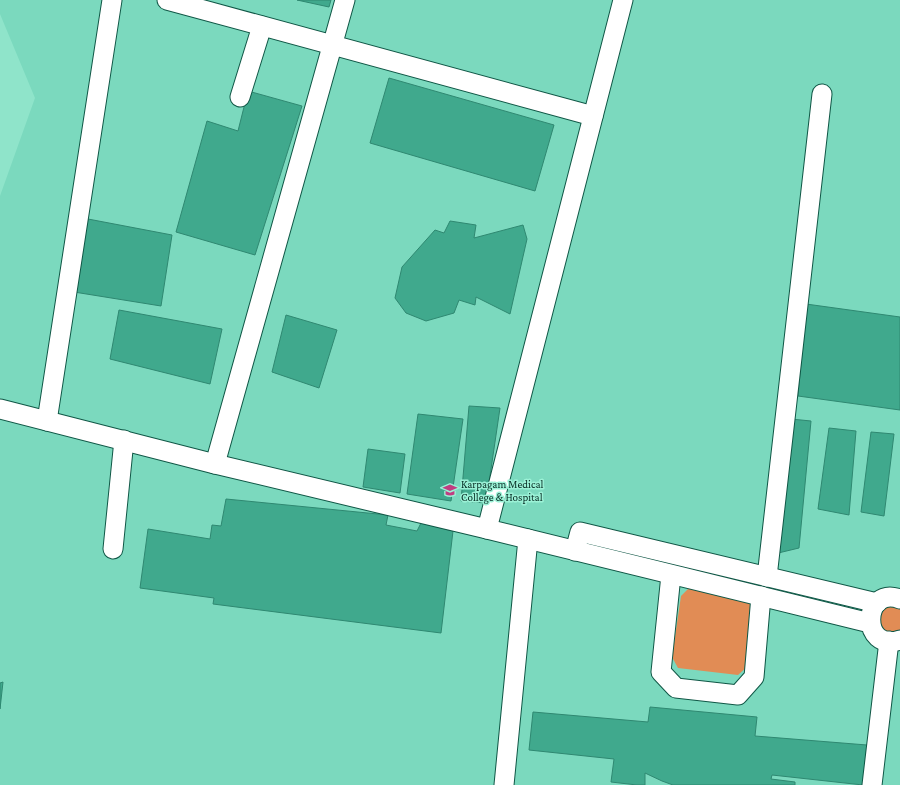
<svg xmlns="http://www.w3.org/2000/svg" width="900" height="785" font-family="'Crimson Pro',serif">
	<rect width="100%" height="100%" fill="#8fe4ca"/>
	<!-- built -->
	<polygon fill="#7bd9be" points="0,0 900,0 900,785 0,785 0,196 35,98 0,14"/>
	<!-- green -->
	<g fill="#e18c55">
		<polygon points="698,587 746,598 754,605 748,666 738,675 678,668 672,657 681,596 688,589"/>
		<polygon points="885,607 900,607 900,632 892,635 880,628 879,614"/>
	</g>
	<!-- building -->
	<g fill="#40a98d" stroke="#2f8871">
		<polygon points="297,0 331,0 329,7"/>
		<polygon points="389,78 554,125 535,191 370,143"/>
		<polygon points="248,91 302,106 255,255 176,232 207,121 238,131"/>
		<polygon points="88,219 172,235 161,306 74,292"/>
		<polygon points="450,221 476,225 474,238 523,225 527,239 510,314 476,297 475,305 459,300 454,313 426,321 406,313 395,298 402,267 435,230 444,233"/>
		<polygon points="806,304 900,317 900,410 798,396"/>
		<polygon points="119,310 222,329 210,384 110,359"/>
		<polygon points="286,315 337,330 319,388 272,372"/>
		<polygon points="469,406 500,408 486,503 461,501"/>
		<polygon points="418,414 463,419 451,501 407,494"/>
		<polygon points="791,419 811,421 799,548 774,554"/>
		<polygon points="829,428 856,431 849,515 818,509"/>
		<polygon points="871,432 894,434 884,516 861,512"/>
		<polygon points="368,449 405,454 400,493 363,487"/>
		<polygon points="226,499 388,515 386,525 417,531 421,523 453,531 441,633 213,604 214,598 140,588 148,529 210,539 212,525 221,526"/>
		<polygon points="3,682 0,709 0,683"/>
		<polygon points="650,707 757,717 755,736 867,745 863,785 772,775 771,779 795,782 795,785 673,785 662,781 645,773 645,785 637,785 611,782 614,759 529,750 533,712 648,722"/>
	</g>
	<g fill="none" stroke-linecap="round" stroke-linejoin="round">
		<defs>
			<g id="street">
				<polyline points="167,0 593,116"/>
				<polyline points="623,0 487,529 870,623"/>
				<polyline points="240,97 262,26"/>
				<polyline points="0,409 215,464 345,0"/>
				<polyline points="47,421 112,0"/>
				<polyline points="215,464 487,529"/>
				<polyline points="113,549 124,440"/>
				<polyline points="575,551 580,532 877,603"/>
				<polyline points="671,575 661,672 676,688 738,695 754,677 761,596"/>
				<polyline points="767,577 822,94"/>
				<path d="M900 599C862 585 860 653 900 640"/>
				<polyline points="504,785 528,539"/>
				<polyline points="872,785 889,641"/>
			</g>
		</defs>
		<!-- street casing -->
		<use href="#street" stroke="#105746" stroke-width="21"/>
		<!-- street -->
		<use href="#street" stroke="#fff" stroke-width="19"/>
	</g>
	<!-- icons -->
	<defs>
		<symbol id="university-bare" viewBox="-9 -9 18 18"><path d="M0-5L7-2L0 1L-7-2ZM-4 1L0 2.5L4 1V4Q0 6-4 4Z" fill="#c13d81" stroke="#9cf2d7" stroke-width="2.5" paint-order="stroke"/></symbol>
	</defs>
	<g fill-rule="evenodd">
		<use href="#university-bare" x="440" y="480" width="20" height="20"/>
	</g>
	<g text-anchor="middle" stroke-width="3" stroke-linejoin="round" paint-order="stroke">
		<!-- poi labels -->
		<g font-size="11" fill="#062c23" stroke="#9cf2d7" text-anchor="start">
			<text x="461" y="488">Karpagam Medical<tspan x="461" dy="13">College &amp; Hospital</tspan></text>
		</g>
	</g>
</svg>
